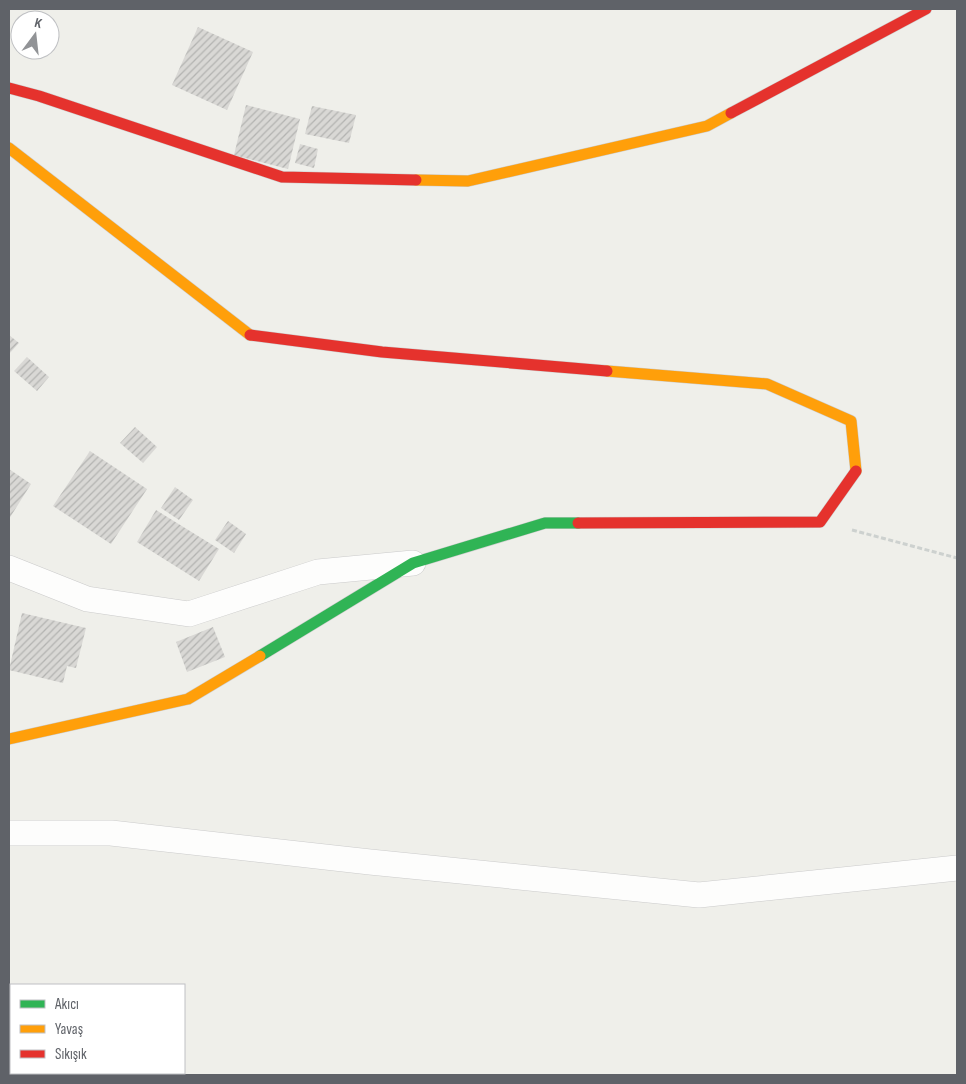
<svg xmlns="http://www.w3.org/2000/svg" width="966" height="1084" font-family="'Sofia Sans Condensed',sans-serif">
	<defs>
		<pattern id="building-hatch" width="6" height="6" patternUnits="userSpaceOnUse" patternTransform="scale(1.25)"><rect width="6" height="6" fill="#d9d8d5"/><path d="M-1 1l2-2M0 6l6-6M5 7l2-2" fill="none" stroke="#b3b3b1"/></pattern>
	</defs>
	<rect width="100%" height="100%" fill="#efefea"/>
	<!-- building -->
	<g fill="url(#building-hatch)">
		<polygon points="198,27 253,52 227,110 172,85"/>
		<polygon points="246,105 300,119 288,169 234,155"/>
		<polygon points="312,106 356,115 349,143 305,134"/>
		<polygon points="300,144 318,149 314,168 295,163"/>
		<polygon points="9,335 19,343 9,354"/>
		<polygon points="27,357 49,377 37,391 14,371"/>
		<polygon points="135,427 157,447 143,463 120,443"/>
		<polygon points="90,451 147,489 111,544 53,506"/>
		<polygon points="9,469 31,484 9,519"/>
		<polygon points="175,487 193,500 179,520 161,508"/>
		<polygon points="156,510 219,549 199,581 137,542"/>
		<polygon points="228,521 246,534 234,553 215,540"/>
		<polygon points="22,613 86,628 76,668 67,666 63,683 9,670"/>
		<polygon points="213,627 225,657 187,672 176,642"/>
	</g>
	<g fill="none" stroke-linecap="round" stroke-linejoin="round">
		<defs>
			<g id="street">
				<polyline points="9,568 87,599 189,614 318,572 413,563"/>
				<polyline points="9,833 111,833 370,862 699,895 957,868"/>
			</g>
			<polyline id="fast" points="260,656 413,563 545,523 578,523"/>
			<g id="slow">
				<polyline points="9,148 250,335"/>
				<polyline points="416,180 468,181 707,126 731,113"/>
				<polyline points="607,371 767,384 851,421 856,471"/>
				<polyline points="9,739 188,699 260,656"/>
			</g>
			<g id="jam">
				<polyline points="9,88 39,96 282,177 416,180"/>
				<polyline points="731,113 926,9"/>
				<polyline points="250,335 382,352 607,371"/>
				<polyline points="578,523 820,522 856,471"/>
			</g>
		</defs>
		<!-- street casing -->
		<use href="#street" stroke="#cbcbcb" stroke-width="26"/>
		<!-- fast casing -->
		<use href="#fast" stroke="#ccc" stroke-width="12"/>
		<!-- slow casing -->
		<use href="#slow" stroke="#ccc" stroke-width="12"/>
		<!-- jam casing -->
		<use href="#jam" stroke="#ccc" stroke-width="12"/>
		<!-- path -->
		<polyline stroke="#cdd1cf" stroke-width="3" stroke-dasharray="5 2.5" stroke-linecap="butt" points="852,530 957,558"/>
		<!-- street -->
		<use href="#street" stroke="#fdfdfc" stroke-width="25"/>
		<!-- fast -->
		<use href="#fast" stroke="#30b455" stroke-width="11"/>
		<!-- slow -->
		<use href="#slow" stroke="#ff9f0a" stroke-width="11"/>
		<!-- jam -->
		<use href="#jam" stroke="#e5322d" stroke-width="11"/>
	</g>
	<!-- border -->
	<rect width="966" height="1084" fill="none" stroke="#5f6268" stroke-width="20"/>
	<!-- legend -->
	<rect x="10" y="984" width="175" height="90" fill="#ffffff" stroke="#bfc0c3"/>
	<rect x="20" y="1000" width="25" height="8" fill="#30b455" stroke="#bfc0c3"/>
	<text x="55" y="1009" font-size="15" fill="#5f6268">Akıcı</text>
	<rect x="20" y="1025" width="25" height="8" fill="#ff9f0a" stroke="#bfc0c3"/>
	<text x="55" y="1034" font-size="15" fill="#5f6268">Yavaş</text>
	<rect x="20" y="1050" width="25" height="8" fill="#e5322d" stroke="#bfc0c3"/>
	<text x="55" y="1059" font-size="15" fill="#5f6268">Sıkışık</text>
	<!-- north arrow -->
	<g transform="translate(35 35) rotate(15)"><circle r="24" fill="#ffffff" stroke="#bfc0c3"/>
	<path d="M0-4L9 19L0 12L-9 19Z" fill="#919396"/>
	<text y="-8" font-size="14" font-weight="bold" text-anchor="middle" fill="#5f6268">K</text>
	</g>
</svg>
